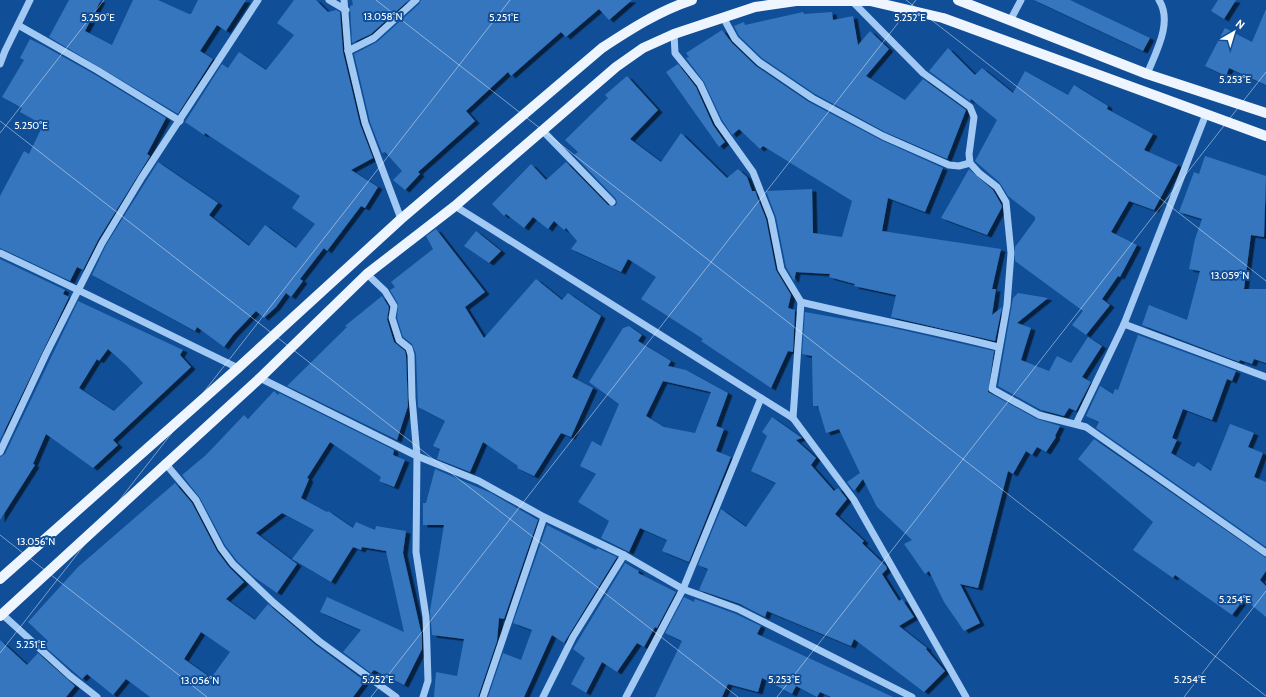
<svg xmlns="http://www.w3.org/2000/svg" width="1266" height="697" font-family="Cabin,sans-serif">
	<defs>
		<filter id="shadow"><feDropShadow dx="4.5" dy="2.5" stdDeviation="0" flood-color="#0009"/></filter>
	</defs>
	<rect width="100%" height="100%" fill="#104f98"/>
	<!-- building -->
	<g fill="#3476bf" fill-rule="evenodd" filter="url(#shadow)">
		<polygon points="69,0 101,0 85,31 112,45 133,0 158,0 189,14 191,14 198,0 246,0 226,31 217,25 200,51 213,59 178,114 49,37"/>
		<polygon points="294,0 316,0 328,12 336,10 340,12 343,52 360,124 373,158 351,170 378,187 365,208 361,206 327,251 324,248 300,279 303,281 291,297 286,293 276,307 264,318 256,311 233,335 224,347 197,327 195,331 92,275 106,245 158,162 218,203 209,215 249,246 265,225 296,248 315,224 292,208 300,196 205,133 204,135 185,122 222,64 228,68 239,52 266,70 294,35 277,23"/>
		<polygon points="352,0 409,0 371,34 352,43 350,6 353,5"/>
		<polygon points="421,0 632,0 609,20 599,9 566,37 561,32 511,76 508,72 466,111 475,121 418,172 420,174 405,190 393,180 402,171 385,152 382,153 370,122 354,54 377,42 419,4"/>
		<polygon points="1034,0 1070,0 1150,38 1143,51"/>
		<polygon points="1218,0 1236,0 1224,19 1211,11"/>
		<polygon points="1266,9 1266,85 1229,68 1226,76 1205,66 1225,28 1252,42"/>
		<polygon points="803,12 804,14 832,12 833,20 853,16 858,45 870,31 889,49 866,76 905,100 923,79 966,110 947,159 885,132 815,94 762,58 739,36 734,26 744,22 745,25"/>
		<polygon points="722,30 732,43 756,66 809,102 881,140 943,168 925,212 888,198 882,231 1001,249 992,289 996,289 992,315 1002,307 995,341 891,317 896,295 854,286 855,284 829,277 830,274 796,272 794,281 786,267 776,217 766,191 812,189 813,233 842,237 852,201 763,146 760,149 739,129 732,135 722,120 704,82 686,58 689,57 686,53"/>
		<polygon points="30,39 44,46 94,74 166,118 147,154 150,156 98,240 83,270 77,267 70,281 0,248 0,196 24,151 29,154 43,125 20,112 22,108 2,97 24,60 20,58"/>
		<polygon points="948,48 975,75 982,68 1013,93 1025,71 1068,95 1074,85 1108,106 1107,109 1153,134 1144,150 1178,165 1154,210 1129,201 1111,232 1137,245 1120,277 1118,276 1102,299 1110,305 1086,335 1072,325 1083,311 1015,261 1015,247 1035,220 1035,217 1008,196 1000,183 975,161 997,120 971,99 970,101 929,71"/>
		<polygon points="678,64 696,87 713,125 725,142 719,147 666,72"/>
		<polygon points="627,76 658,110 630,139 661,162 681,133 727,178 738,169 747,177 752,191 755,191 766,219 776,270 791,295 788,308 795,310 793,352 788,351 771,388 701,341 703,339 641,299 656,277 628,259 621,272 571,249 577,241 566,228 564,230 554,221 548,229 533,217 524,228 506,214 504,216 492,204 531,164 546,180 566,162 608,205 615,206 617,203 616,199 574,155 578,152 565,140 608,98 605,95"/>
		<polygon points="1205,156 1266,176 1264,237 1251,235 1244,289 1266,289 1266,363 1254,359 1252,364 1240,360 1239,362 1142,325 1149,305 1187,320 1200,271 1189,269 1195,239 1202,219 1179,212 1194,172 1199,174"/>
		<polygon points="969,169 993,190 1001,204 1002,207 987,235 941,218"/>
		<polygon points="436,229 485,292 465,307 484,338 536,279 562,300 568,293 601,316 572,377 593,388 571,437 561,433 534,476 517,468 518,466 483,442 470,472 437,459 440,449 433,446 445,421 418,407 416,354 412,344 403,337 397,318 398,304 390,290 395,287 391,282 433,249 426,236"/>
		<polygon points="476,231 501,251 489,263 464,246"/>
		<polygon points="0,259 65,290 63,294 69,297 0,440"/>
		<polygon points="1018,293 1048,298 1017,323 1031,328 1021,360 1049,371 1057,356 1071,363 1088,337 1102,346 1082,377 1091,382 1076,411 1069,408 1064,416 1041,410 998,386 1013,298"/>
		<polygon points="382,296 389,307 387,319 394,342 405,351 406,356 408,406 397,440 287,386 347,327 345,326"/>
		<path d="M78 301 183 350 180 355 191 367 113 440 118 445 93 468 46 434 33 464 35 465 0 520V457L5 454ZM108 349 127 366 143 383 114 411 79 388 97 359 99 361Z"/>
		<polygon points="805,312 889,327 994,351 988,392 1037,419 1060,426 1055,436 1056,437 1046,452 1037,447 1032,455 1026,451 1013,474 1008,471 978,588 960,584 980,623 964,631 944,602 929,571 925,574 904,544 912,540 877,507 863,479 854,491 847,482 860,473 839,429 826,433 818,406 813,406 812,356 802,354"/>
		<path d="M629 326 642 335 638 341 671 361 668 366 686 370 728 393 716 426 724 429 716 451 731 457 689 562 662 551 667 540 640 528 629 552 601 538 609 521 578 502 596 474 580 466 592 441 601 446 619 404 589 382 623 328ZM663 381 711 392 695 433 664 427 646 416Z"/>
		<polygon points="1138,335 1236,371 1232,381 1227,379 1212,420 1183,409 1172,438 1177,440 1171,453 1194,467 1198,462 1211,471 1230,424 1254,433 1248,447 1263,453 1254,477 1266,482 1266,547 1096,428 1099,422 1086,416 1100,386 1113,394 1115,389 1118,390"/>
		<polygon points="274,391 278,395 279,393 394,450 393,455 405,460 394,487 379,481 381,477 330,442 307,478 309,479 301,498 327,512 328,511 353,528 356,522 375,530 376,526 406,531 403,553 422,636 422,649 404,685 374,670 371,673 343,652 361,630 320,612 327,597 404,632 386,551 362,547 361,550 353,547 331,582 292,559 314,530 282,513 256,533 297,564 277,593 254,577 237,561 225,545 200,498 182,475 206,455 244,415 248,419"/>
		<polygon points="772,417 802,438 796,440 816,458 811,465 834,491 838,488 847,499 835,514 864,541 862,543 886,566 887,569 882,574 899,601 902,599 914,617 899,626 927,648 926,649 945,671 924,692 854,639 851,646 767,611 765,617 740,604 699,590 708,569 698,565 721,509 746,527 776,483 751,471 767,436 762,432"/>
		<polygon points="1094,439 1266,558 1266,571 1260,580 1266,586 1266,617 1244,599 1232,615 1175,575 1173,578 1133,550 1153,522 1078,459"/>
		<polygon points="435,469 491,493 538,520 504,619 499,618 497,641 478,697 434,697 436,672 457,676 464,639 432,635 430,611 444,525 423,525 423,503 426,503"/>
		<path d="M175 483 192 503 217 551 229 567 244 582 226 599 255 620 268 604 269 605 316 645 365 681 353 697H150L126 679 113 695 87 674 82 679 44 646 48 641 28 622 78 567ZM201 632 230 652 211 678 184 659Z"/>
		<polygon points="547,525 596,550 597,548 617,557 564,643 552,635 524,697 488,697 503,653 521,660 532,630 513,623"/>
		<polygon points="625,563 639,571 638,573 676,592 657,628 655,627 644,647 637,643 617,672 602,662 586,693 571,684 585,658 573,649"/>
		<polygon points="684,597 694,602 695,599 736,614 761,626 757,634 893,697 831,697 820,692 817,697 796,686 792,694 762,678 758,692 728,684 722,697 655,697 682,641 665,633"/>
		<polygon points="0,640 27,665 38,653 75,686 66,697 0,697"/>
	</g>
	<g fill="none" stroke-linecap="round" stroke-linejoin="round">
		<!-- minor -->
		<g stroke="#a1c9f4" stroke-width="7">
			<polyline points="329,0 346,10"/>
			<polyline points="344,0 348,51 365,123 401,219"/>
			<polyline points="852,1 923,73 970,107 974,117 969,154 970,163 979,173 997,187 1006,202 1011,253 1007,305 992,389 1039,415 1086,427 1266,553"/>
			<polyline points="723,17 735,39 759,62 812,98 883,136 949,165 959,166 970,163"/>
			<polyline points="1011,19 1021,0"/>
			<polyline points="18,25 97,70 180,121"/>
			<polyline points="674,34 675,53 700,84 718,123 753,172 771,218 781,269 801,302 793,418"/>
			<polyline points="348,51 374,38 416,0"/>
			<polyline points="0,64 5,51 30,0"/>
			<path d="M1147 74C1156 52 1173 22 1159 0"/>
			<polyline points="542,130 612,202"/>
			<polyline points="455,206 793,418 854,500 966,697"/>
			<path d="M0 253C80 290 159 330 238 368"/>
			<polyline points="367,274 385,291 394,306 392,318 399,340 409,348 411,355 412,398 417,456 416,552 426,617 428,681 423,697"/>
			<path d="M801 302C866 318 933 330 998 347"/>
			<polyline points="1124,324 1266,377"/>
			<polyline points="260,378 417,456 479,481 544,517 624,555 683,589 738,609 912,697"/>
			<polyline points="1076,424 1124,324 1206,114"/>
			<polyline points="0,452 46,354 102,243 142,177 258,0"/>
			<polyline points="165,463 196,500 221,548 233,564 274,603 319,641 396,697"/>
			<polyline points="2,614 70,676 97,697"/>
			<polyline points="483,697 544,517"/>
			<polyline points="543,697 573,637 624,555"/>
			<polyline points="626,697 683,589 761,398"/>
		</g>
		<!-- major -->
		<g stroke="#eef5ff" stroke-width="10">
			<polyline points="958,0 1147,74 1266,113"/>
			<path d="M0 579 238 368 401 219 602 48C631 29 659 11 692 0"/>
			<polyline points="0,616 260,378 367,274 455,206 616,67 643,48 674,34 755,7 796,1 870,1 943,18 1266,136"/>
		</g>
	</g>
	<!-- ticks -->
	<path fill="none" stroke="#fff" stroke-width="1" stroke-opacity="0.45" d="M376 0 1266 696M906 0 1266 281M0 121 738 697M0 133 104 0M0 535 207 697M0 653 510 0M371 697 916 0M777 697 1266 72M1184 697 1266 591"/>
	<g font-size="10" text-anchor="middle" fill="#fff" stroke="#104f98" stroke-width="4" stroke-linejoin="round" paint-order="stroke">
		<text x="383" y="20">13.058°N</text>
		<text x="98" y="21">5.250°E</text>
		<text x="504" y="21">5.251°E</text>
		<text x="910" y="21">5.252°E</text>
		<text x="1235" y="83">5.253°E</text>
		<text x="31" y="129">5.250°E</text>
		<text x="1230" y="279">13.059°N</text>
		<text x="36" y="545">13.056°N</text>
		<text x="1235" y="603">5.254°E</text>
		<text x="31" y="648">5.251°E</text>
		<text x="378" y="683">5.252°E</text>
		<text x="784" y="683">5.253°E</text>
		<text x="1190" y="683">5.254°E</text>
		<text x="200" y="684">13.056°N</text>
	</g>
	<!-- north arrow -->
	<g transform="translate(1234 32) rotate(38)" stroke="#104f98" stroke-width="3" paint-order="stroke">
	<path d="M0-3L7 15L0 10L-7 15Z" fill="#ffffff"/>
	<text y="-6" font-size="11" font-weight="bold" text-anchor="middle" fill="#ffffff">N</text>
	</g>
</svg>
